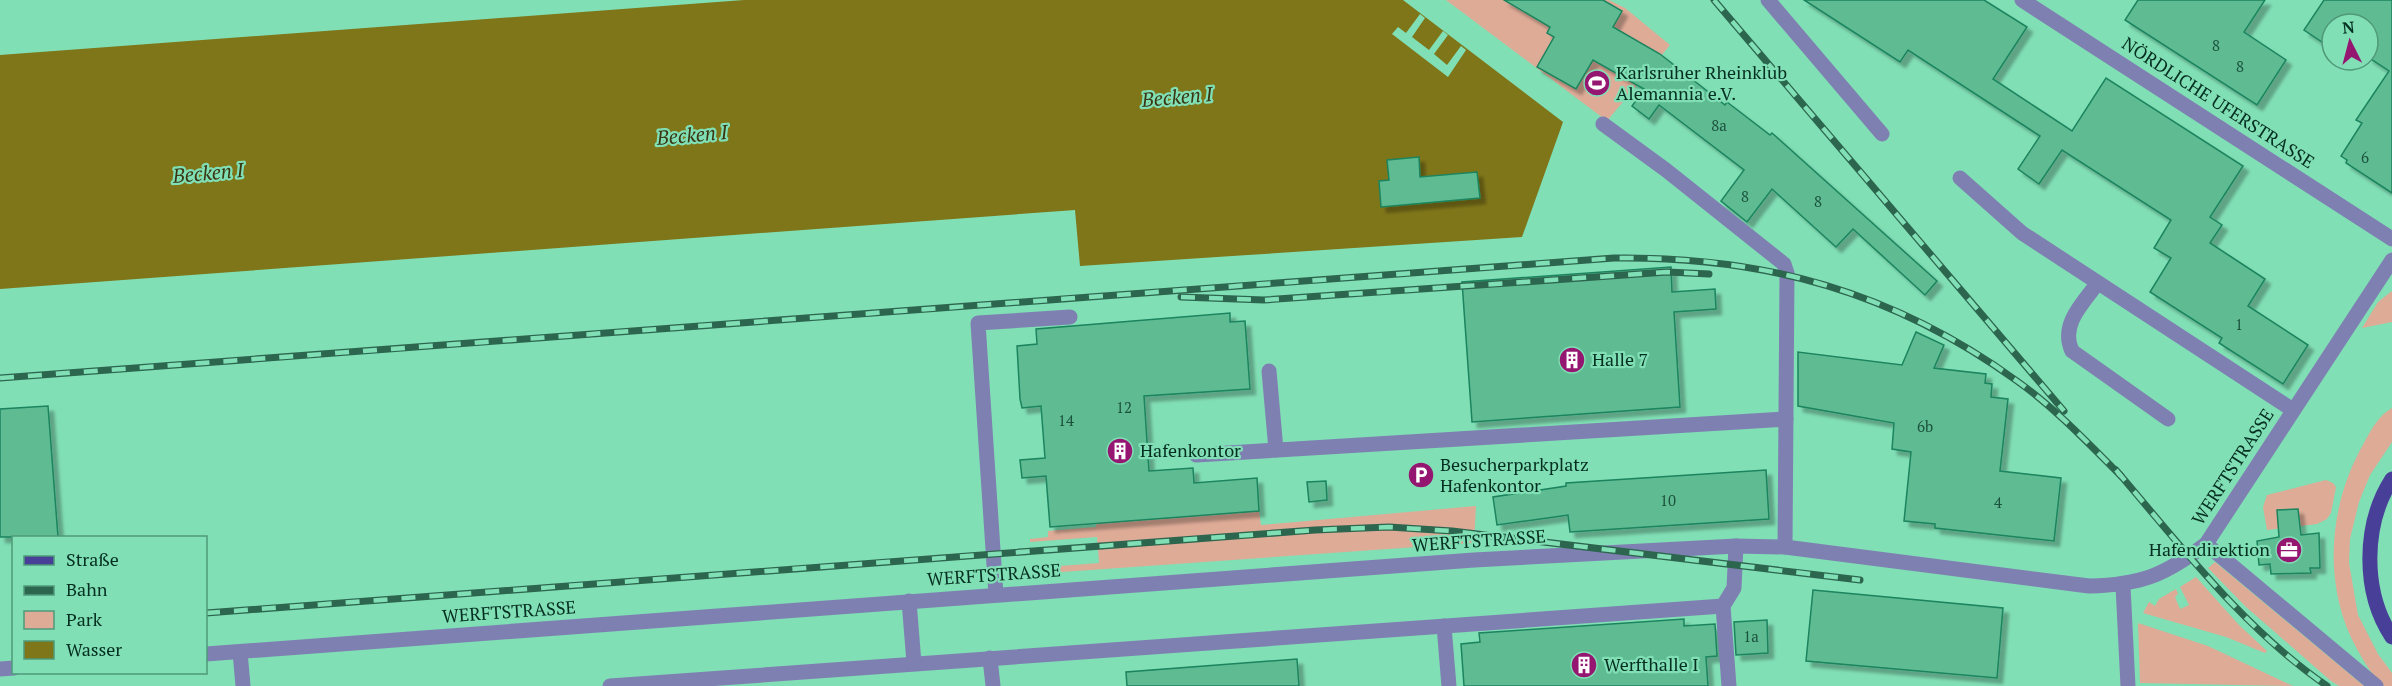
<svg xmlns="http://www.w3.org/2000/svg" width="2392" height="686" font-family="'PT Serif',serif">
	<defs>
		<filter id="shadow"><feDropShadow dx="5.5" dy="5.5" stdDeviation="1.5" flood-color="#0004"/></filter>
	</defs>
	<rect width="100%" height="100%" fill="#81dfb5"/>
	<!-- green -->
	<g fill="#deab97">
		<polygon points="1446,0 1609,0 1625,8 1670,45 1607,121"/>
		<polygon points="2392,291 2392,322 2362,328 2378,302"/>
		<path d="M2392 408V442L2370 475 2359 502 2350 539 2349 563 2358 615 2378 654 2392 673V686H2384C2372 676 2365 663 2357 649 2322 586 2328 505 2364 443 2371 430 2378 416 2392 408Z"/>
		<polygon points="2326,480 2333,483 2336,487 2331,513 2327,519 2317,524 2267,530 2263,507 2267,495"/>
		<polygon points="1476,506 1474,543 1033,574 1033,568 1099,563 1097,537 1030,542 1030,539 1048,537 1048,531 1096,527 1096,523 1259,511 1261,525"/>
		<polygon points="2215,562 2364,686 2339,686 2331,681 2246,607 2208,568"/>
		<polygon points="2196,577 2239,625 2267,651 2265,653 2226,637 2143,613 2149,602 2155,606 2159,599 2176,589 2178,594 2175,597 2180,609 2189,605 2180,587"/>
		<polygon points="2138,623 2208,646 2293,686 2140,683"/>
	</g>
	<!-- water -->
	<polygon fill="#7f7519" points="744,0 1403,0 1563,122 1522,237 1080,266 1075,210 0,289 0,55"/>
	<!-- pier -->
	<polygon fill="#81dfb5" points="1420,14 1425,18 1412,37 1429,50 1443,31 1448,35 1434,54 1447,65 1461,46 1466,50 1448,77 1392,34 1398,27 1406,33"/>
	<!-- building -->
	<g fill="#5ebb92" stroke="#1b845e" stroke-width="1.5" filter="url(#shadow)">
		<polygon points="1504,0 1603,0 1622,11 1613,27 1660,54 1725,105 1727,102 1770,135 1772,133 1937,281 1925,295 1853,229 1836,247 1772,189 1747,222 1721,201 1744,170 1659,105 1649,119 1632,106 1644,89 1593,60 1576,89 1537,67 1554,37 1547,33 1550,27"/>
		<polygon points="1804,0 1984,0 2027,27 1993,79 2072,131 2106,78 2243,166 2210,217 2222,225 2210,243 2265,279 2248,306 2308,345 2283,384 2219,343 2222,338 2150,292 2171,258 2154,248 2171,220 2062,150 2039,184 2018,169 2040,136 1908,50 1900,62"/>
		<polygon points="2138,0 2265,0 2244,32 2286,60 2257,105 2125,20"/>
		<polygon points="2324,0 2392,0 2392,193 2346,163 2347,160 2341,156 2362,123 2356,120 2389,71 2368,57 2368,24 2332,24 2332,32 2325,44 2304,30"/>
		<polygon points="1419,157 1420,177 1477,172 1480,198 1381,207 1379,181 1389,180 1387,160"/>
		<polygon points="1671,267 1672,292 1715,289 1716,309 1674,312 1680,407 1472,422 1462,282"/>
		<polygon points="1230,313 1230,322 1245,321 1250,389 1144,396 1149,471 1193,468 1194,483 1257,478 1259,511 1050,527 1046,476 1022,478 1020,460 1045,458 1041,406 1022,408 1020,399 1017,346 1037,344 1036,329"/>
		<polygon points="1916,332 1944,345 1934,368 1986,374 1985,383 1992,384 1991,397 2008,399 2000,471 2061,478 2054,541 1935,528 1935,524 1904,521 1911,452 1892,449 1894,423 1798,406 1798,352 1902,365"/>
		<polygon points="48,406 58,537 0,537 0,409"/>
		<polygon points="1766,470 1769,519 1570,532 1568,515 1497,525 1493,497 1566,486 1566,483"/>
		<polygon points="1326,481 1327,500 1309,502 1307,482"/>
		<polygon points="2298,509 2301,535 2319,533 2320,568 2310,568 2311,573 2271,574 2270,564 2259,565 2257,541 2279,537 2277,510"/>
		<polygon points="1813,590 2003,608 1997,678 1806,661"/>
		<polygon points="1684,619 1684,626 1715,624 1717,656 1706,657 1708,686 1464,686 1461,644 1480,642 1479,633"/>
		<polygon points="1767,620 1768,653 1736,655 1734,622"/>
		<polygon points="1297,659 1299,686 1127,686 1126,672"/>
	</g>
	<g fill="none" stroke-linecap="round" stroke-linejoin="round">
		<!-- minor -->
		<g stroke="#7f80b2" stroke-width="15">
			<polyline points="1768,0 1882,134"/>
			<polyline points="2022,0 2392,239"/>
			<polyline points="1603,124 1666,170 1784,264 1787,273 1785,547"/>
			<polyline points="1960,178 2022,233 2293,410"/>
			<path d="M2097 284C2082 304 2060 325 2072 351L2168 419"/>
			<polyline points="1269,371 1276,450"/>
			<polyline points="1196,455 1786,419"/>
			<polyline points="2206,544 2376,686"/>
			<polyline points="2123,586 2128,686"/>
			<polyline points="996,595 978,323 1070,317"/>
			<polyline points="909,601 914,663"/>
			<polyline points="1444,626 1449,686"/>
			<polyline points="240,652 243,686"/>
			<path d="M206 654 1474 560 1736 546 1785 547 2089 586C2141 585 2165 575 2206 544L2392 260"/>
			<polyline points="990,658 993,686"/>
			<polyline points="0,669 14,668"/>
			<polyline points="610,686 1723,606"/>
			<polyline points="1729,686 1723,606 1734,588 1736,546"/>
		</g>
		<!-- major -->
		<path stroke="#483f99" stroke-width="15" d="M2392 479C2363 524 2362 592 2392 637"/>
		<defs>
			<g id="rail">
				<polyline points="1714,0 2064,411"/>
				<polyline points="1181,297 1264,300 1667,272 1709,274"/>
				<path d="M0 378 1614 258C1765 256 1894 292 2017 381 2055 408 2088 443 2121 476"/>
				<path d="M2116 470C2181 546 2244 629 2327 686"/>
				<polyline points="206,613 1315,530 1389,527 1452,531 1860,580"/>
			</g>
		</defs>
		<!-- rail casing -->
		<use href="#rail" stroke="#2c664e" stroke-width="7"/>
		<!-- rail -->
		<use href="#rail" stroke="#81dfb5" stroke-width="4.5" stroke-dasharray="14" stroke-linecap="butt"/>
	</g>
	<!-- icons -->
	<defs>
		<symbol id="stadium-disc" viewBox="-11 -11 22 22"><circle r="9.5" fill="#941670" stroke="#81dfb5"/><path d="M0-5a6.5 5 0 1 0 0 10a6.5 5 0 1 0 0-10ZM-3.5-1.8h7v3.6h-7Z" fill="#fff"/></symbol>
		<symbol id="building-disc" viewBox="-11 -11 22 22"><circle r="9.5" fill="#941670" stroke="#81dfb5"/><path d="M-4-6H4V6H1V3H-1V6H-4ZM-2.5-4.3h1.7v1.8h-1.7ZM.8-4.3h1.7v1.8H.8ZM-2.5-1h1.7V.8h-1.7ZM.8-1h1.7V.8H.8Z" fill="#fff"/></symbol>
		<symbol id="parking-disc" viewBox="-11 -11 22 22"><circle r="9.5" fill="#941670" stroke="#81dfb5"/><path d="M-3.5-5.5H1a3.5 3.5 0 0 1 0 7H-1V5.5H-3.5ZM-1-3.4V-.6H.8a1.4 1.4 0 0 0 0-2.8Z" fill="#fff"/></symbol>
		<symbol id="office-disc" viewBox="-11 -11 22 22"><circle r="9.5" fill="#941670" stroke="#81dfb5"/><path d="M-6-3h4V-5.5h4V-3h4V5H-6ZM-1-4.5V-3h2v-1.5ZM-6 0V1H6V0Z" fill="#fff"/></symbol>
	</defs>
	<g fill-rule="evenodd">
		<use href="#stadium-disc" x="1582" y="68" width="30" height="30"/>
		<use href="#building-disc" x="1557" y="345" width="30" height="30"/>
		<use href="#building-disc" x="1105" y="436" width="30" height="30"/>
		<use href="#parking-disc" x="1406" y="460" width="30" height="30"/>
		<use href="#office-disc" x="2274" y="535" width="30" height="30"/>
		<use href="#building-disc" x="1569" y="650" width="30" height="30"/>
	</g>
	<g text-anchor="middle" stroke-width="4.5" stroke-linejoin="round" paint-order="stroke">
		<!-- number labels -->
		<g font-size="15" fill="#1b523c">
			<text x="2216" y="51">8</text>
			<text x="2240" y="72">8</text>
			<text x="1719" y="131">8a</text>
			<text x="2365" y="163">6</text>
			<text x="1745" y="202">8</text>
			<text x="1818" y="207">8</text>
			<text x="2239" y="330">1</text>
			<text x="1124" y="413">12</text>
			<text x="1066" y="426">14</text>
			<text x="1925" y="432">6b</text>
			<text x="1668" y="506">10</text>
			<text x="1998" y="508">4</text>
			<text x="1751" y="642">1a</text>
		</g>
		<!-- poi labels -->
		<g font-size="18" fill="#052f20" stroke="#81dfb5" text-anchor="start">
			<text x="1616" y="79">Karlsruher Rheinklub<tspan x="1616" dy="21">Alemannia e.V.</tspan></text>
			<text x="1592" y="366">Halle 7</text>
			<text x="1140" y="457">Hafenkontor</text>
			<text x="1440" y="471">Besucherparkplatz<tspan x="1440" dy="21">Hafenkontor</tspan></text>
			<text x="2270" y="556" text-anchor="end">Hafendirektion</text>
			<text x="1604" y="671">Werfthalle I</text>
		</g>
		<!-- street labels -->
		<g font-size="18" fill="#052f20" stroke="#81dfb5">
			<text transform="translate(2218 103) rotate(33)" y="6">NÖRDLICHE UFERSTRASSE</text>
			<text transform="translate(2233 467) rotate(-57)" y="6">WERFTSTRASSE</text>
			<text transform="translate(1479 541) rotate(-4)" y="6">WERFTSTRASSE</text>
			<text transform="translate(994 575) rotate(-4)" y="6">WERFTSTRASSE</text>
			<text transform="translate(509 612) rotate(-4)" y="6">WERFTSTRASSE</text>
		</g>
		<!-- water labels -->
		<g font-size="20" font-style="italic" fill="#3a3611" stroke="#81dfb5">
			<text transform="translate(1177 97) rotate(-5)" y="7">Becken I</text>
			<text transform="translate(692 135) rotate(-5)" y="7">Becken I</text>
			<text transform="translate(208 173) rotate(-5)" y="7">Becken I</text>
		</g>
	</g>
	<!-- legend -->
	<rect x="12" y="536" width="195" height="138" fill="#81dfb5" stroke="#4f9979" stroke-width="1.5"/>
	<rect x="24" y="556" width="30" height="9" fill="#483f99" stroke="#4f9979" stroke-width="1.5"/>
	<text x="66" y="566" font-size="18" fill="#052f20">Straße</text>
	<rect x="24" y="586" width="30" height="9" fill="#2c664e" stroke="#4f9979" stroke-width="1.5"/>
	<text x="66" y="596" font-size="18" fill="#052f20">Bahn</text>
	<rect x="24" y="611" width="30" height="18" fill="#deab97" stroke="#4f9979" stroke-width="1.5"/>
	<text x="66" y="626" font-size="18" fill="#052f20">Park</text>
	<rect x="24" y="641" width="30" height="18" fill="#7f7519" stroke="#4f9979" stroke-width="1.5"/>
	<text x="66" y="656" font-size="18" fill="#052f20">Wasser</text>
	<!-- north arrow -->
	<g transform="translate(2350 42) rotate(354)"><circle r="28" fill="#81dfb5" stroke="#4f9979" stroke-width="1.5"/>
	<path d="M0-4.5L10 22L0 15L-10 22Z" fill="#941670"/>
	<text y="-9" font-size="16" font-weight="bold" text-anchor="middle" fill="#052f20">N</text>
	</g>
</svg>
